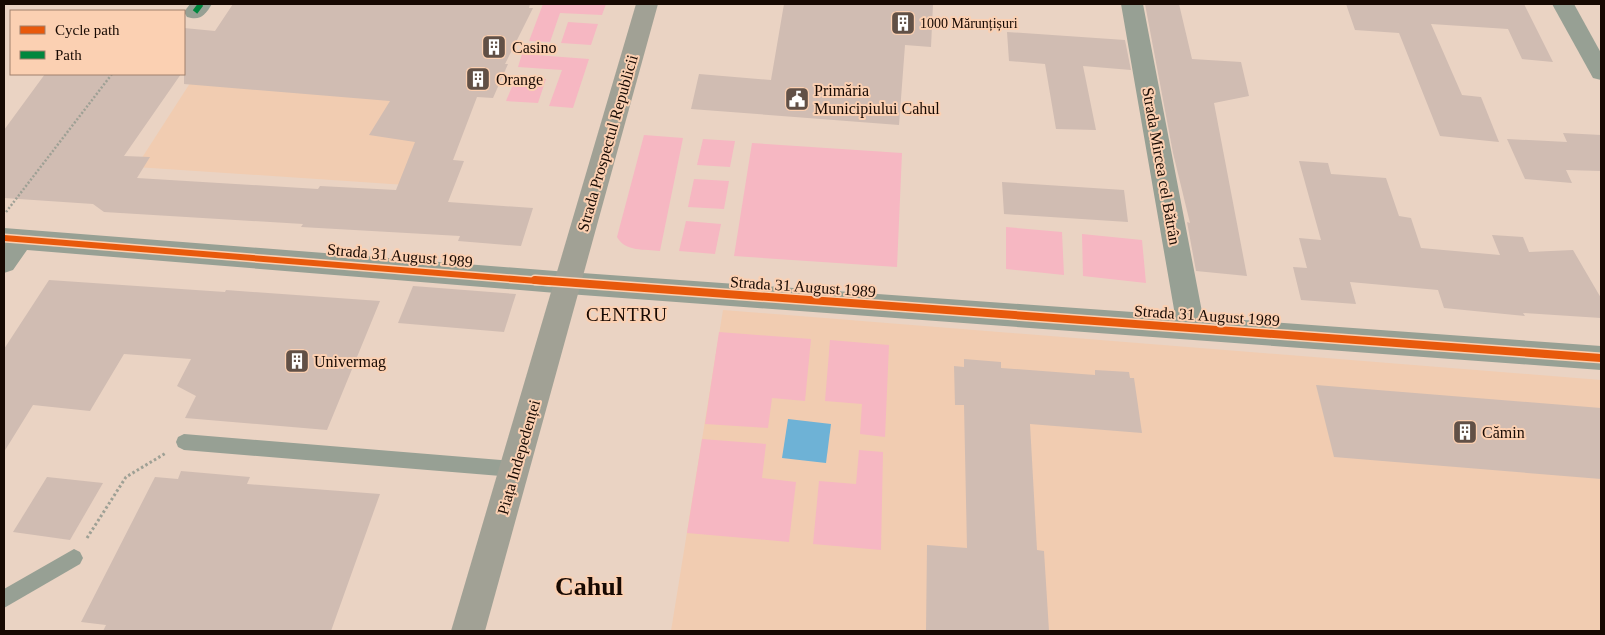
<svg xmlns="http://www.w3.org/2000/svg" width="1605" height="635" font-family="Georgia,serif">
	<rect width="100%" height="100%" fill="#ead3c3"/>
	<!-- built -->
	<g fill="#f1ccb1">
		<polygon points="241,4 482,4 406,185 136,167"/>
		<polygon points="723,310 1601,380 1601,631 671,631"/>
	</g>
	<!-- green -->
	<g fill="#f6b7c2">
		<polygon points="543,4 606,4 602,15 560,13 550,42 529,41"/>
		<polygon points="568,22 598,24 591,45 561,43"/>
		<polygon points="522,54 589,59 573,108 549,106 562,70 518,67"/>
		<polygon points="516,77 546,79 538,103 506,101"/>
		<path d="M644 135 683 138 660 251C645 249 625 252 617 237Z"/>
		<polygon points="703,139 735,141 730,167 697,165"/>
		<polygon points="752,143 902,153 897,267 734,256"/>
		<polygon points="694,179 729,181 724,209 688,207"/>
		<polygon points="686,221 721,224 715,254 679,251"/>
		<polygon points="1006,227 1062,232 1064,275 1006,269"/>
		<polygon points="1082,234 1142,240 1146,283 1083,276"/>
		<polygon points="719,332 811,339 805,401 772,398 768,428 705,424"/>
		<polygon points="830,340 889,345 885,437 860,434 862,404 825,401"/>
		<polygon points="702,439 766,444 762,478 796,482 789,542 687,533"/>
		<polygon points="859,450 883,452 881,550 813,544 819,481 856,484"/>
	</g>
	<!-- water -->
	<polygon fill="#6eb2d6" points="788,419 831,424 826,463 782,458"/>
	<!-- building -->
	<g fill="#d0bcb2">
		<polygon points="233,4 530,4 529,8 533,8 505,64 508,64 493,98 477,97 453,160 464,161 448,202 533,208 521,246 458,241 460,236 301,227 303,224 104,212 93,204 4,198 4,130 45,74 181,74 124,156 150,157 137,178 318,189 320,186 396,190 415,142 369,135 390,101 184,84 184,28 215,31"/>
		<polygon points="784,4 933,4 931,47 905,45 899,125 691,109 699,74 771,80"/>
		<polygon points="1145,4 1179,4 1192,59 1241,62 1249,96 1214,103 1247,276 1196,271 1187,222 1190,223 1173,153"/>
		<polygon points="1346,4 1524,4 1553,62 1522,59 1508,29 1431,24 1462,95 1481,97 1499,142 1440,136 1399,33 1355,30"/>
		<polygon points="1007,32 1125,40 1131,70 1083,66 1096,130 1056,129 1045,64 1009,61"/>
		<polygon points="1563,133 1601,135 1601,171 1566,170 1572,183 1525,179 1507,139 1567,142"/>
		<polygon points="1299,161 1328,163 1331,174 1386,178 1399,216 1411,218 1421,248 1500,255 1492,235 1523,237 1529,252 1573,250 1601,298 1601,318 1523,313 1525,316 1444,308 1438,290 1350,282 1356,304 1301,300 1293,267 1307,268 1299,238 1321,240"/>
		<polygon points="1002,182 1124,190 1128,222 1004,214"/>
		<polygon points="49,280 225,292 226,290 380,301 327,430 185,418 196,396 177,386 191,359 124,354 90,411 33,405 4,452 4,349"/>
		<polygon points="413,286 516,294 504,332 398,323"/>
		<polygon points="964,359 1001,362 1001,368 1095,375 1095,370 1129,372 1130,378 1134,378 1142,433 1030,424 1037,550 1044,551 1049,631 926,631 927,545 967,548 964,405 955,405 954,366 964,367"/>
		<polygon points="1316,385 1601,408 1601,479 1334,457"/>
		<polygon points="181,471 250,477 247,484 380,494 331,631 103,631 106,625 81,622 155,477 178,479"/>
		<polygon points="47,477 103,483 70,540 13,532"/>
	</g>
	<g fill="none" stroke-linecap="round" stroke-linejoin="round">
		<!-- path-far1 -->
		<polyline stroke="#9ea095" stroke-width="2.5" stroke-dasharray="2 2" stroke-linecap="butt" points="6,212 112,74"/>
		<!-- path -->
		<polyline stroke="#9ea095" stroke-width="3" stroke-dasharray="2.5 2.5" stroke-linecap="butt" points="87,538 126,477 166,453"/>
		<!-- lane -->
		<g fill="#97a094" fill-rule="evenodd">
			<polygon points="184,434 514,461 520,463 522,469 520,475 514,477 184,450 178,447 176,442 178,437"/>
			<polygon points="74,549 80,552 83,558 80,564 4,608 4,589"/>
		</g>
		<!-- street -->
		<g fill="#97a094" fill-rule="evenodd">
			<path d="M190 4H212C205 15 201 21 187 17L184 12Z"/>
			<polygon points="1121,4 1143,4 1203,317 1601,346 1601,370 568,294 27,250 13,270 4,273 4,228 568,272 1175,315"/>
			<polygon points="1552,4 1574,4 1601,53 1601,80 1593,78"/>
		</g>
		<!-- secondary -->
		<polygon fill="#a1a195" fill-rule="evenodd" points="636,4 658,4 485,631 451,631"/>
		<!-- quiet -->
		<polyline stroke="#00873e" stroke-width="5.5" stroke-dasharray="11 5.5" stroke-linecap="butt" points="195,12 201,4"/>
		<defs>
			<polyline id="cycleway-far1" points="4,238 550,282"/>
			<polyline id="cycleway" points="535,280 1601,358"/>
		</defs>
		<!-- cycleway-far1 casing -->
		<use href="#cycleway-far1" stroke="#fbd0b2" stroke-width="9"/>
		<!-- cycleway casing -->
		<use href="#cycleway" stroke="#fbd0b2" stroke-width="11"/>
		<!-- cycleway-far1 -->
		<use href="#cycleway-far1" stroke="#e8590c" stroke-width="6"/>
		<!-- cycleway -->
		<use href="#cycleway" stroke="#e8590c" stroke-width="8"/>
	</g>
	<!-- icons -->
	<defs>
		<symbol id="building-square" viewBox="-11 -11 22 22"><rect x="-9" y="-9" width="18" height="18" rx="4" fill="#615046" stroke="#fbd0b2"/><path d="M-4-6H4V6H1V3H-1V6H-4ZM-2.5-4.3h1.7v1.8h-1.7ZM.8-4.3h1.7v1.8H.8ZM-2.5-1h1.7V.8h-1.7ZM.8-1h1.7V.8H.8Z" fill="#fff"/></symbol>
		<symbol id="civic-square" viewBox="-11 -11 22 22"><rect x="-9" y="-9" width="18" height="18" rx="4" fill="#615046" stroke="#fbd0b2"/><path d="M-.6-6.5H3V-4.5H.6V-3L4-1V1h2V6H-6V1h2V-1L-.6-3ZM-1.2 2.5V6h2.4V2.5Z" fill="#fff"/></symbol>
	</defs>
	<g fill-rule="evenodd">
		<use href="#building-square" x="889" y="9" width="28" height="28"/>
		<use href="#building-square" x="480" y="33" width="28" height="28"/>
		<use href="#building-square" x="464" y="65" width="28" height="28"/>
		<use href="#civic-square" x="783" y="85" width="28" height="28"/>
		<use href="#building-square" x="283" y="347" width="28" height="28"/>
		<use href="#building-square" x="1451" y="418" width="28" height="28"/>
	</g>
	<g text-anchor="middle" stroke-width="4" stroke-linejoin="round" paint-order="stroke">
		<!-- far-poi labels -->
		<g font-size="14" fill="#170902" stroke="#fbd0b2" text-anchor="start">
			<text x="920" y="28">1000 Mărunțișuri</text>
		</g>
		<!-- poi labels -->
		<g font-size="16" fill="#170902" stroke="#fbd0b2" text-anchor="start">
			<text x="512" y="53">Casino</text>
			<text x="496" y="85">Orange</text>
			<text x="814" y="96">Primăria<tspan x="814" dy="18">Municipiului Cahul</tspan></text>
			<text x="314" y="367">Univermag</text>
			<text x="1482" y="438">Cămin</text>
		</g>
		<!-- street labels -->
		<g font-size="16" fill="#170902" stroke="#fbd0b2">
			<text transform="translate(607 143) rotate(-74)" y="6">Strada Prospectul Republicii</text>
			<text transform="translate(1162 166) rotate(80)" y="6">Strada Mircea cel Bătrân</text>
			<text transform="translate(400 255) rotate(5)" y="6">Strada 31 August 1989</text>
			<text transform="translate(803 286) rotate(4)" y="6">Strada 31 August 1989</text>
			<text transform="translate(1207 315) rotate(4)" y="6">Strada 31 August 1989</text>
			<text transform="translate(518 457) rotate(-74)" y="6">Piața Indepedenței</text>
		</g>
		<!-- quarter labels -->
		<g font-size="19" letter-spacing="1" fill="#170902" stroke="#fbd0b2">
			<text x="627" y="321">CENTRU</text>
		</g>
		<!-- town labels -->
		<g font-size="26" font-weight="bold" fill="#170902" stroke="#fbd0b2">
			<text x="589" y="595">Cahul</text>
		</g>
	</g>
	<!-- border -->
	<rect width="1605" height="635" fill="none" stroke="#170902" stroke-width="10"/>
	<!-- legend -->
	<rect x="10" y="10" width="175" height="65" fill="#fbd0b2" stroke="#a0806c"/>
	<rect x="20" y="26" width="25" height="8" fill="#e8590c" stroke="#a0806c"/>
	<text x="55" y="35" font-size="15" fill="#170902">Cycle path</text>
	<rect x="20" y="51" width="25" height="8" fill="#00873e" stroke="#a0806c"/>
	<text x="55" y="60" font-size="15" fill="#170902">Path</text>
</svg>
